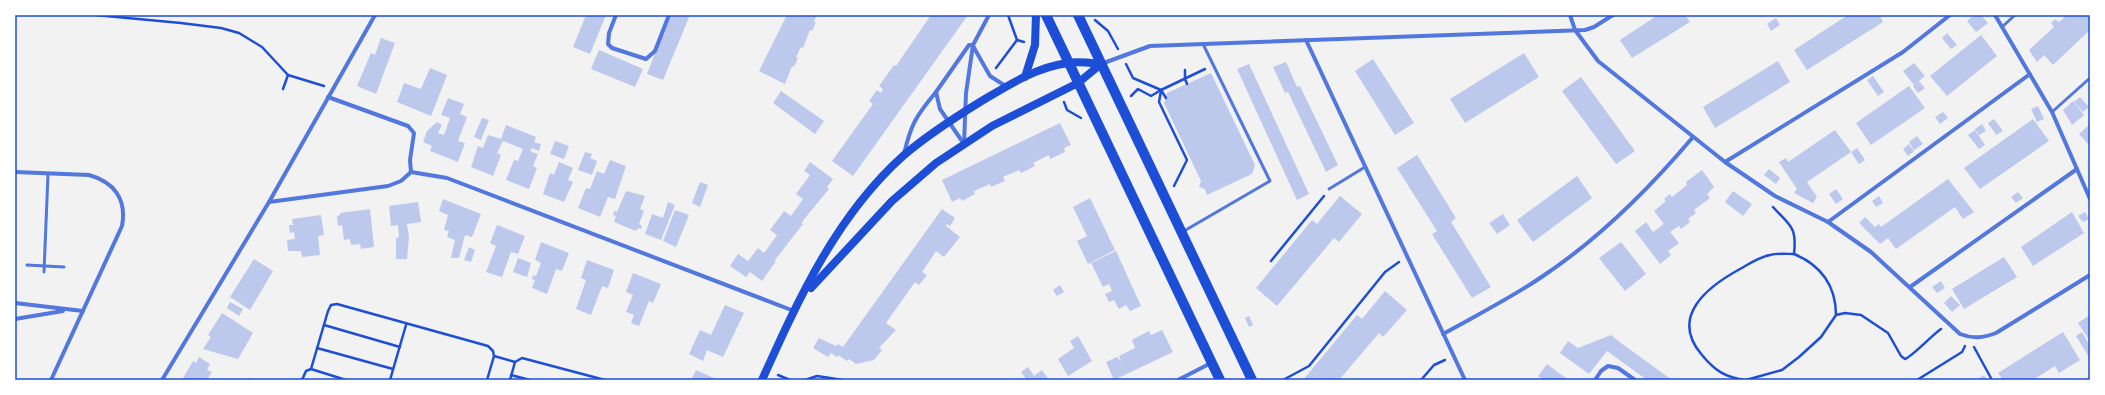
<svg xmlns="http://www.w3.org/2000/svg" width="2105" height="395" font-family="Overpass,sans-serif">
	<rect width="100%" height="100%" fill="#f2f2f2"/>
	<!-- building -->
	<g fill="#bdc9ec">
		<polygon points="586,15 606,15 590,54 573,47"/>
		<polygon points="670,15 690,15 663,80 647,74"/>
		<polygon points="787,15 817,15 814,22 816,22 812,31 810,30 803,48 801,47 796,57 798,58 794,67 792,66 785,84 759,71"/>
		<polygon points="931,15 968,15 853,176 832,161 873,104 869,101 877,90 881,93 883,89 879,86 894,65 896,66"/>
		<polygon points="1658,15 1685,15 1690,22 1632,58 1620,40"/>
		<polygon points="1848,15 1879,15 1883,22 1807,70 1794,50"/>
		<polygon points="1974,15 1981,15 1988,23 1976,32 1967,21"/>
		<polygon points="2067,15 2090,15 2090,30 2053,65 2044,55 2037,62 2029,50 2054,27 2051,23 2055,19 2059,22"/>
		<polygon points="1776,18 1780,25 1771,31 1767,24"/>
		<polygon points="1947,33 1957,45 1951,49 1942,38"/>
		<polygon points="1981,35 1997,56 1947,96 1930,76"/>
		<polygon points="381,38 395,43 376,94 357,86 371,53 375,55"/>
		<polygon points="599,50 643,69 635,87 591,69"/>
		<polygon points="1524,53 1539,77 1465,123 1450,99"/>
		<polygon points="1373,59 1414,123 1395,135 1355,71"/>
		<polygon points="1778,61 1790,82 1715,128 1703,107"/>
		<polygon points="1286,62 1297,87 1300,86 1338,165 1326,172 1288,92 1285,93 1273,67"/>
		<polygon points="1914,63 1925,76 1914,85 1903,71"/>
		<polygon points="1249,64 1309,194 1297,200 1237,69"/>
		<polygon points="430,68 447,75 431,116 397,102 404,83 421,89"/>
		<polygon points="1211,73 1255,165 1252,174 1207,195 1205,189 1199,187 1201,181 1164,103 1167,93"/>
		<polygon points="1873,76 1884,92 1878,96 1867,80"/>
		<polygon points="1581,77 1635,151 1616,164 1562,91"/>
		<polygon points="1919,81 1925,88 1918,93 1913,86"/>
		<polygon points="1909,86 1925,108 1871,145 1856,123"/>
		<polygon points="781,91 824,121 815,134 773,103"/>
		<polygon points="2080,97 2089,107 2083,112 2074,102"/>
		<polygon points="448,98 464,104 460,114 467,117 458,141 465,143 458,162 430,151 432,146 423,142 427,131 437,122 442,125 438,133 444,135 450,118 441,115"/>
		<polygon points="2073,101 2084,115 2072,125 2063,110"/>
		<polygon points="2038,106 2044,119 2037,122 2031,109"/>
		<polygon points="1943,112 1948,118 1940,124 1935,117"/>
		<polygon points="482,118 489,120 481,140 474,137"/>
		<polygon points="1994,119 2003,131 1996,135 1988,123"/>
		<polygon points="2033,119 2049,141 1980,189 1964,168"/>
		<polygon points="1060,123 1071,145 1064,148 1065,152 1050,159 1049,155 1033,163 1035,166 1021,173 1019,170 1003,177 1005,181 991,187 990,184 974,191 975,194 962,201 960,198 952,202 942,180"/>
		<polygon points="1982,124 1986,131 1979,135 1975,129"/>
		<polygon points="2090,124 2090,146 2079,134"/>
		<polygon points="506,125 536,137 534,142 541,144 539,151 532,148 530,151 538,154 533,166 537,168 529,189 506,180 514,160 518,161 523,149 503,141 497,153 501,155 493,176 471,167 478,146 483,148 488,135 501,139"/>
		<polygon points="1835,130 1851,152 1807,182 1817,197 1813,203 1794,193 1797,189 1779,162 1786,158 1788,162"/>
		<polygon points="1975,130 1985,145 1979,149 1968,135"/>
		<polygon points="1917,136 1923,144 1914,150 1909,142"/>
		<polygon points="555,141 569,146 564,159 550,154"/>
		<polygon points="1909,144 1914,151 1908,156 1903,149"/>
		<polygon points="1857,148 1865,160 1859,164 1851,152"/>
		<polygon points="585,152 592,154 590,158 597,161 592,175 578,170"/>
		<polygon points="1417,155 1456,218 1451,222 1491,287 1472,298 1432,234 1437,231 1397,168"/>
		<polygon points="610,160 626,166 615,199 608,197 600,217 578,208 586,188 590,189 597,171 604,174"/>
		<polygon points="559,162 573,168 568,180 573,182 564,202 543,194 550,173 554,175"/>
		<polygon points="810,162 833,179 827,187 829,189 801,223 803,224 775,260 776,261 762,281 750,272 746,277 730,266 738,254 748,261 758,248 764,253 777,235 770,230 784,211 791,216 803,199 796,194 810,175 804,171"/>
		<polygon points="1769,169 1780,178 1776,184 1764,175"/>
		<polygon points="1702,170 1714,187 1707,194 1710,198 1694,210 1696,213 1688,219 1690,222 1681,229 1679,226 1670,232 1679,243 1668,251 1671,255 1660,264 1635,231 1646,222 1653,232 1664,224 1654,211 1666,201 1664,199 1670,194 1672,197 1687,185 1686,182"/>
		<polygon points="1577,176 1592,198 1533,242 1517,220"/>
		<polygon points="1948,179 1974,212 1963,219 1955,207 1896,249 1888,238 1880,244 1859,223 1865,217 1875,227 1879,224 1881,227"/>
		<polygon points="700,182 708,185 700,207 692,203"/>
		<polygon points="1836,189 1843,199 1836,204 1829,194"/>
		<polygon points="626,191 645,196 640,209 644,211 639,224 642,226 641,229 638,228 636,231 614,222 616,216 613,215 614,211 617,212"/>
		<polygon points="1733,191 1752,204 1743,216 1725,202"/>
		<polygon points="2018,192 2023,198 2016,203 2011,197"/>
		<polygon points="1340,196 1362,214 1339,242 1334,238 1277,306 1256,288 1312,220 1317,224"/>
		<polygon points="1879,196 1883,203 1876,207 1872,201"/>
		<polygon points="1090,198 1115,250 1088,264 1077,241 1087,236 1073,207"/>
		<polygon points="443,199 481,214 472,237 465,235 459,258 451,258 455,240 447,237 449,231 444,230 448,215 439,211"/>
		<polygon points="418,202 421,222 407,224 409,237 407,259 396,259 396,238 399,237 398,225 391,226 389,206"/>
		<polygon points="668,202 675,205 661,240 645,234 652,214 663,218"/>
		<polygon points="370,209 374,247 361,249 360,244 351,245 350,239 344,240 342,225 338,226 337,216 340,215 340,213"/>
		<polygon points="942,209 955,218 950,226 947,224 946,226 960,237 944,257 936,251 922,272 927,275 919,285 915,282 886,323 896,330 879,348 882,350 874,360 856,364 849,359 847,361 838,355 837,357 831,353 828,357 813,348 819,338 836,346 838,344 843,347"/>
		<polygon points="675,210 689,215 676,247 663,241"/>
		<polygon points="2072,212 2084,233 2033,266 2021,247"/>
		<polygon points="2085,212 2089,219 2083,222 2078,216"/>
		<polygon points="1503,214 1510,225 1497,234 1489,223"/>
		<polygon points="321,215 324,235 318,236 320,255 302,257 301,251 288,251 287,240 295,239 294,232 290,233 289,225 293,225 292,219"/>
		<polygon points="497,225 525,236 518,254 511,252 502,277 486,272 496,246 490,243"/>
		<polygon points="541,242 569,253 562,271 556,269 547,294 532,288 535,280 532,279 533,275 536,276 541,263 535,260"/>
		<polygon points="1621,242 1646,274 1625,291 1599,258"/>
		<polygon points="469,247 475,250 471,262 464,260"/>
		<polygon points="1116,251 1141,306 1130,311 1126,305 1119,309 1114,300 1109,302 1105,294 1112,291 1109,284 1103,287 1091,263"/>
		<polygon points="2004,257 2017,277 1964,309 1952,289"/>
		<polygon points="518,258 531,263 527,277 513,272"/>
		<polygon points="254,259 273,271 250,310 230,297"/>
		<polygon points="587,260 614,270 608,288 602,286 591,315 576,309 586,280 581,278"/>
		<polygon points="633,273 661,284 653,303 649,301 639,326 631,323 634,315 626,312 633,295 626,292"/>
		<polygon points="1941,281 1945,288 1937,293 1932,287"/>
		<polygon points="1060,285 1064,292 1057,296 1053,290"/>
		<polygon points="1385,291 1407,310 1383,337 1379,333 1339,380 1303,380 1357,315 1362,319"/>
		<polygon points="1951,296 1960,305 1952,312 1944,303"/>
		<polygon points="230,302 243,309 239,316 227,308"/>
		<polygon points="725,305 744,313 723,357 707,350 703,361 689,354 700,330 711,335"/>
		<polygon points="222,313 253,333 238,359 203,349 211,337 208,335"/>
		<polygon points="2090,315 2090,341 2078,323"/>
		<polygon points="1249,316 1253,325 1249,327 1245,318"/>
		<polygon points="1162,330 1173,352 1114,380 1106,362 1117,357 1121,361 1119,356 1135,348 1132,340 1149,331 1151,335"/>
		<polygon points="2063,332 2080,360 2059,373 2055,366 2033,380 2003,380 1998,373"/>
		<polygon points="2082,332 2090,346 2089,357 2076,336"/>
		<polygon points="1611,335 1621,343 1672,380 1647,380 1607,351 1589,374 1560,353 1568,341 1578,348"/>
		<polygon points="1078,336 1092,361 1068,376 1058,359 1074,348 1070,341"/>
		<polygon points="199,357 210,364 207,370 212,372 207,380 182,380 193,361 196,363"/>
		<polygon points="1547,364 1556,371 1569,380 1544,380 1538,376"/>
		<polygon points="1028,367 1034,376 1042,370 1049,380 1027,380 1021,372"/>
		<polygon points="696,370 714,378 713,380 691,380"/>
		<polygon points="1984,375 1987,380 1976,380"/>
	</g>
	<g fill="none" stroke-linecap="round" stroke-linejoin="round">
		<!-- path -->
		<g stroke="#1d4ed8" stroke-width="2.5">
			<polyline points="95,15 181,23 221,28 239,33 262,47 288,75 324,86"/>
			<polyline points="1008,15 1017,40"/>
			<polyline points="1095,20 1108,31 1118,49"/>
			<polyline points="1017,40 1024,42"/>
			<polyline points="1126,64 1133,78 1161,90 1205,69"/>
			<polyline points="996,68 1017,40"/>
			<polyline points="1185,70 1185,79 1187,84"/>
			<polyline points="283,89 288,75"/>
			<polyline points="1161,90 1166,98"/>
			<polyline points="1161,91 1159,102 1187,160 1174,186"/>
			<polyline points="1131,96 1138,89 1151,96 1161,90"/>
			<polyline points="1064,102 1067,110 1081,118"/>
			<path d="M1794 254C1821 265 1836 286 1836 315"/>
			<polyline points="1271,261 1324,196"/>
			<polyline points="324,325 400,347"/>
			<polyline points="1974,347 1992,380"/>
			<polyline points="317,348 393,369"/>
			<polyline points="311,369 346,380"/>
			<polyline points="511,375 530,380"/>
			<polyline points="778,375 790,380"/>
			<polyline points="249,380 252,380"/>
			<polyline points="302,380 306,371 311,369 328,311 331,305 337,304 488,346 493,351 494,356 515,362 522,358 605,380"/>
			<polyline points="390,380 406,325"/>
			<polyline points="487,380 494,356"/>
			<polyline points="510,380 515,362"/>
			<polyline points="805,380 817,376 843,380"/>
			<polyline points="1283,380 1309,366 1385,272 1399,262"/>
			<polyline points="1421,380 1434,365 1445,360"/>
			<path d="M1745 380C1725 377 1715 371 1702 355 1669 317 1707 287 1740 269 1749 264 1759 257 1770 255 1778 253 1786 254 1794 254 1797 226 1790 226 1773 207"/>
			<path d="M1746 380 1782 370 1799 357 1821 337 1836 315 1845 313 1861 315 1888 333 1901 356 1905 359C1913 356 1932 335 1941 329"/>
			<polyline points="1917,380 1962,352 1965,346"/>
		</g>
		<!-- service -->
		<g stroke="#5277de" stroke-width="3">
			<polyline points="2002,27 2015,15"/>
			<polyline points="2052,112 2090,78"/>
			<polyline points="1329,189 1365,167"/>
			<polyline points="1184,231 1270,181 1203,44"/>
			<polyline points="27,265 64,267"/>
			<polyline points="44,272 48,174"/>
		</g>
		<!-- minor -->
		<g stroke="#5277de" stroke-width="4">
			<polyline points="616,15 609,33 608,44 612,48 646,59 655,51 669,15"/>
			<path d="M1570 15 1575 30 1598 61 1725 162 1775 196 1828 222 1871 252 1960 334C1973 339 1983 338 1996 333L2090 275"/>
			<polyline points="1995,15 2052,112 2090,199"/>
			<polyline points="1306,40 1465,380"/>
			<polyline points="973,46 990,76 1007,87"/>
			<polyline points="1101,64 1150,46 1585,30 1594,27 1613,15"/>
			<polyline points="328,97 408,126 414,133 410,160 411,172"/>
			<polyline points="964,144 966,93 973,45 989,15"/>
			<polyline points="964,144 940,109 936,92 969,45 973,45"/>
			<path d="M904 154C911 124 916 116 936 92"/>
			<polyline points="1725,162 1903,52 1950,15"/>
			<path d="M15 172 89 175C114 182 127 199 122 226L51 380"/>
			<polyline points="269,202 388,186 401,181 411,172 447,178 794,311"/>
			<polyline points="1828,222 2030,74"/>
			<polyline points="1910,287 2077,169"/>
			<polyline points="15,303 83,311"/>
			<polyline points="15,319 63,311"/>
			<path d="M1443 334C1477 315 1511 298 1543 276 1600 238 1649 189 1693 137"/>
			<polyline points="162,380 269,202 375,15"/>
			<polyline points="1178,380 1211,363"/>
			<polyline points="1595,380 1601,371 1608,366 1618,368 1635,380"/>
		</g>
		<!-- secondary -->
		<g stroke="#1d4ed8" stroke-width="8">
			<polyline points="1025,77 1035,45 1036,15"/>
			<polyline points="811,288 892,201 936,163 992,126 1078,83 1101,64"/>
			<path d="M762 380C798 300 836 216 903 156 926 136 954 118 980 102 1007 86 1036 67 1068 63 1078 61 1091 63 1101 64"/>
		</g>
		<!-- primary -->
		<g stroke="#1d4ed8" stroke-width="10">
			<polyline points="1046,15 1220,380"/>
			<polyline points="1078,15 1252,380"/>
		</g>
	</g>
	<!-- border -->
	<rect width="2105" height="395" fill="none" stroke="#ffffff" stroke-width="32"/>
	<rect x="16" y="16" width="2073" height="363" fill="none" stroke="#1d4ed8" stroke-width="1.5"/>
</svg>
